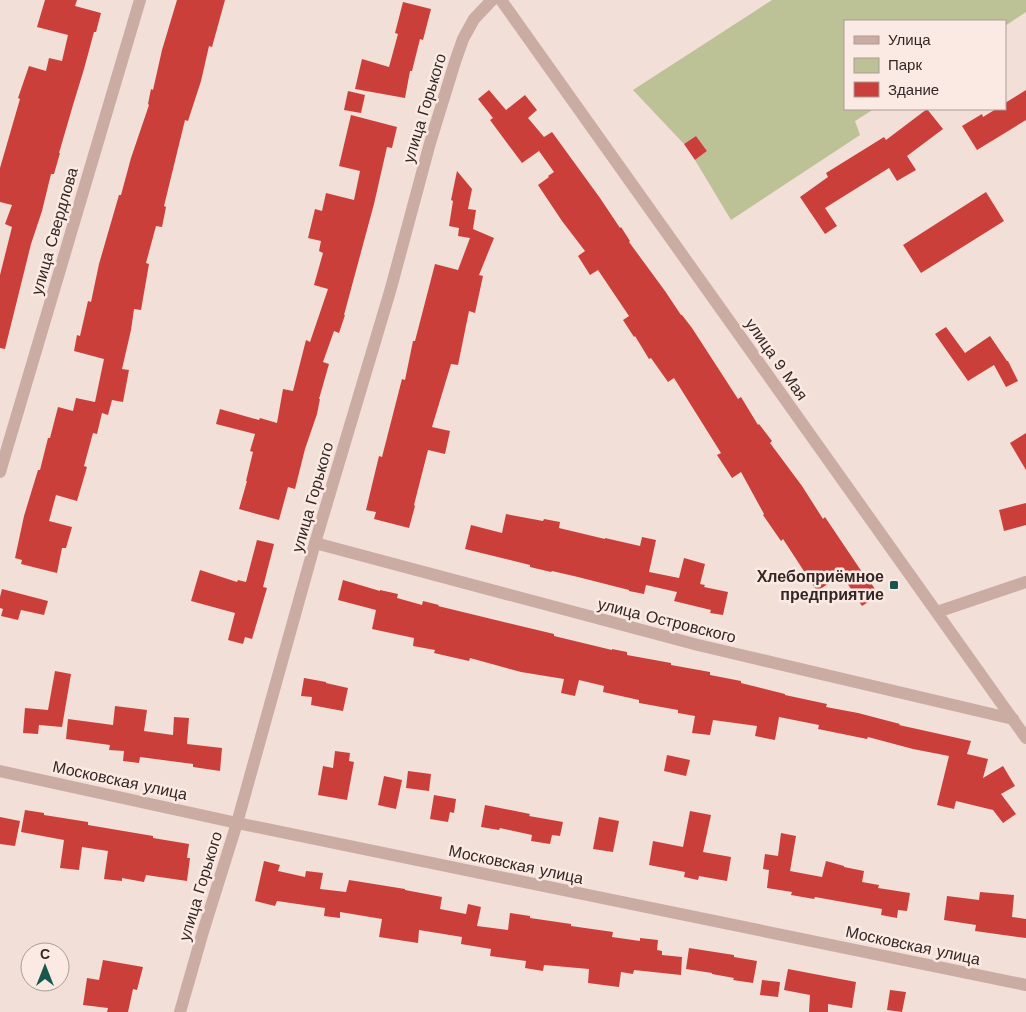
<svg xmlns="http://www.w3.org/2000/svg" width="1026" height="1012" font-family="'Work Sans',sans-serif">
	<rect width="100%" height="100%" fill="#f2dfd7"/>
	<!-- green -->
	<polygon fill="#bcc196" points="772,0 1026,0 1026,12 1005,26 1005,21 845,21 845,109 874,109 855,121 860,135 731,220 695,160 707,151 696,136 684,144 633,90"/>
	<!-- building -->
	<g fill="#cb3f3b">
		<polygon points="45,0 77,0 75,6 101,13 96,32 94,32 84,69 73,105 59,153 60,153 54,174 51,174 42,211 31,244 5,349 0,348 0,275 12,227 5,224 12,205 0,202 0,168 20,99 18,98 29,66 46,71 49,58 62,61 68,35 37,27"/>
		<polygon points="177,0 225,0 212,47 209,46 201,81 188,121 185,120 164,206 166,207 162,227 156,226 146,263 149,264 141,310 134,309 131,330 122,369 129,370 123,402 112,400 108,415 102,413 97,434 93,433 84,466 87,467 77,501 56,495 49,521 72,527 66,548 62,548 57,573 21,564 22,560 15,558 24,516 38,470 40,470 48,438 50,438 58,407 73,411 76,398 95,402 104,359 74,351 77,335 80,336 88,301 91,302 99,264 119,195 121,195 131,158 149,105 148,104 151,89 153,90 162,50"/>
		<polygon points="403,2 431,9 423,40 420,39 412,71 410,71 405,98 355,89 362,59 389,67 398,34 395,33"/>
		<polygon points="489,90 506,110 525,95 537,110 528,118 544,137 552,132 600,198 620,228 621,227 630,241 629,242 665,291 681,315 682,315 692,328 738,399 741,397 758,425 759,424 772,441 770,443 802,486 823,519 825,517 868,581 869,580 879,595 862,606 842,575 817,591 783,539 781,541 763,515 764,514 741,472 732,478 717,455 721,453 674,378 668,382 651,358 649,359 635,336 634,337 623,320 629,316 598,270 590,275 578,256 585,251 562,221 538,185 549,177 548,176 554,172 539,151 522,163 490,120 493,118 478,99"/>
		<polygon points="1026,90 1026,120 977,150 962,126 982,114 983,117 996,109 1005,109 1005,103"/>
		<polygon points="348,91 365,95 361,113 344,110"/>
		<polygon points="927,109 943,129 907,156 916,170 897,181 889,168 825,208 837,226 825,234 800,197 828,177 826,173 884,137 886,140"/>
		<polygon points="351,115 397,127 392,148 387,147 374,204 344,315 345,315 339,333 334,331 323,362 329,364 319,399 320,399 317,414 305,449 295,489 288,487 279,520 239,509 247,481 246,481 253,452 250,451 255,434 216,424 220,409 259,420 260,418 277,423 283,389 293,391 306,340 310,342 328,289 314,285 323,253 319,251 321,241 308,238 315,209 322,211 326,193 354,200 360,171 339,166"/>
		<polygon points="696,136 707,151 695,160 684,144"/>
		<polygon points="457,171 472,189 468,209 476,210 473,229 494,238 479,275 483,276 475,313 469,311 458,365 451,364 432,427 450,431 445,454 428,450 414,505 415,506 409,528 374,519 376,512 366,510 379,456 382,457 402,379 405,380 413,341 415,341 435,264 458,270 470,238 458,236 459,228 449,226 453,201 451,200"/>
		<polygon points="986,192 1004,221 921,273 903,245"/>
		<polygon points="946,327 965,353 990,336 1007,361 1008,361 1018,381 1006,387 994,365 968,381 935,334"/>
		<polygon points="1026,433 1026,470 1010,443"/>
		<polygon points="1026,503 1026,525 1004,531 999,510"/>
		<polygon points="506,514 543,521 544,519 560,522 559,528 605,539 605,538 640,546 642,537 656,540 649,572 679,578 684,558 705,564 700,584 705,585 704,587 728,592 723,615 710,613 711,610 674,601 677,592 646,585 644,594 629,591 629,590 578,577 552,571 551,572 530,567 530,565 465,549 471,525 502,533"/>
		<polygon points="257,540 274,544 263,587 267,588 252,639 245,637 243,644 228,640 235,613 191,601 200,570 237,582 238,580 246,582"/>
		<polygon points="343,580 380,591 380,590 398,594 397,598 422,605 423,601 439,605 438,606 554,634 554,636 612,650 612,649 627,652 627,655 671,663 671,665 710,672 710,675 741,681 741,683 785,694 785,695 827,704 826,707 858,713 900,724 899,725 971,741 967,754 988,759 983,778 1003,766 1015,786 1001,794 1016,814 1003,823 993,810 956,801 954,809 937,805 949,756 913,749 868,737 867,739 818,729 819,725 779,717 775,740 755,736 757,726 713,720 710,735 692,733 695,716 678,713 678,710 639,703 639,700 603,692 604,686 579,680 575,696 561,693 564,679 521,672 470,658 469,661 434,653 435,650 413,646 414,638 372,629 376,610 338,600"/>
		<polygon points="2,589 48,601 44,615 21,610 18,620 1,616 3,609 0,608 0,597"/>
		<polygon points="55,671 71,674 62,727 39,725 38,734 23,733 25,708 48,710"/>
		<polygon points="304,678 326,682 326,683 348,688 343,711 311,705 312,697 301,696"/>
		<polygon points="115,706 147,710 144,731 173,735 174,717 189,718 187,744 222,748 220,771 193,767 193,764 140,757 139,763 123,761 124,751 109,750 110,745 66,739 68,719 113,725"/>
		<polygon points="335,751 350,753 349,761 354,762 347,800 318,795 323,766 333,768"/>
		<polygon points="667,755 690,760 686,776 664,771"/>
		<polygon points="408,771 431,774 429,791 406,788"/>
		<polygon points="384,776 402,780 396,809 378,805"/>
		<polygon points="434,795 456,799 454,813 450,812 448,822 430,819"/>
		<polygon points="485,805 530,814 529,816 563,822 560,836 552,835 550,844 531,841 532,835 500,828 499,830 481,827"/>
		<polygon points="25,810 44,813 44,815 88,822 88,825 153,836 153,838 189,844 187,858 190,858 187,881 146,875 144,882 122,878 122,881 104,879 108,851 82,847 79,870 60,868 64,840 21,832"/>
		<polygon points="690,811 711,815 703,852 731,857 727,881 699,876 698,880 684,877 685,872 649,865 653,841 683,847"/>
		<polygon points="0,817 20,821 15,846 0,844"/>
		<polygon points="599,817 619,821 613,852 593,849"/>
		<polygon points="781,833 796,836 790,871 822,877 826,861 844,866 844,867 864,871 862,882 879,885 878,888 910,893 907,911 898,910 897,918 881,915 882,909 815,897 814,899 791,895 792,892 767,888 769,870 763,869 765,854 778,856"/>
		<polygon points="264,861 280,865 278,871 305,877 306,871 323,873 320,889 346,892 349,880 405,889 405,890 442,897 440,909 466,914 468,904 481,907 477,926 508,930 510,913 530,916 530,918 571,924 571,926 613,932 612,937 640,941 640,938 658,940 657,950 662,951 662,955 682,957 681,975 634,970 633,974 621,972 619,987 588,983 589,969 544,965 543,971 525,968 526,961 490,956 491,949 461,944 462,937 419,930 418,943 379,937 382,919 340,912 340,918 324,916 325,908 277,901 275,906 255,901"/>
		<polygon points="980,892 1014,895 1012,917 1026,919 1026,938 975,931 976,925 944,920 947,896 979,900"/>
		<polygon points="689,948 734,955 734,957 757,961 753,983 733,980 734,978 712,974 712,973 686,969"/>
		<polygon points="103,960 143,967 137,990 133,989 128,1012 107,1012 108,1008 83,1005 87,978 99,980"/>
		<polygon points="788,969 856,982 852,1008 828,1004 828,1012 809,1012 810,995 784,990"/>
		<polygon points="762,980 780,982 778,997 760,995"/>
		<polygon points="890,990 906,992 902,1012 887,1010"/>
	</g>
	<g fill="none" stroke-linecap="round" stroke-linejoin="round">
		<!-- minor -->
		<g stroke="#caaca2" stroke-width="12">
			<polyline points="0,472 140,0"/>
			<polyline points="315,543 698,645 1013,719"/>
			<polyline points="937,612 1026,582"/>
			<polyline points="0,771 237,823 1026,985"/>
			<polyline points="180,1012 202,935 237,823 315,543 391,288 430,143 455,62 463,39 474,19 492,0"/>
		</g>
		<!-- tertiary -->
		<polyline stroke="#caaca2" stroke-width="12" points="501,0 1026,738"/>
	</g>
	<!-- markers -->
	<rect fill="#19574e" stroke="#faeae3" stroke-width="2" x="889" y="580" width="10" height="10" rx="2.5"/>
	<g text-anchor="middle" stroke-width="5" stroke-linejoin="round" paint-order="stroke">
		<!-- street labels -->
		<g font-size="16" fill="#342725" stroke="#faeae3">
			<text transform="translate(424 108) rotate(-73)" y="6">улица Горького</text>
			<text transform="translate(54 231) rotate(-74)" y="6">улица Свердлова</text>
			<text transform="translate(777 359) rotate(55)" y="6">улица 9 Мая</text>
			<text transform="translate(312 497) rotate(-74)" y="6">улица Горького</text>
			<text transform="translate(667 620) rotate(14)" y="6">улица Островского</text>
			<text transform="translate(120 780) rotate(12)" y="6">Московская улица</text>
			<text transform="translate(516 864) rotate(12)" y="6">Московская улица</text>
			<text transform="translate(200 886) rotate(-73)" y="6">улица Горького</text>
			<text transform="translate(913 945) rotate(12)" y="6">Московская улица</text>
		</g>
		<!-- poi labels -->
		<g font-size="16" font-weight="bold" fill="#342725" stroke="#faeae3" text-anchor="end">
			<text x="884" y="582">Хлебоприёмное<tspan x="884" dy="18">предприятие</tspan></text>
		</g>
	</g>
	<!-- legend -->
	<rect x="844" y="20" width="162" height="90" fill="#faeae3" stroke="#ab9c97"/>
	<rect x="854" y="36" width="25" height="8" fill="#caaca2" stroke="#ab9c97"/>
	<text x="888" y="45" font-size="15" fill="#342725">Улица</text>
	<rect x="854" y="58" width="25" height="15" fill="#bcc196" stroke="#ab9c97"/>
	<text x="888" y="70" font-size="15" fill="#342725">Парк</text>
	<rect x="854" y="82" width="25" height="15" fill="#cb3f3b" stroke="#ab9c97"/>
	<text x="888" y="95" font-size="15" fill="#342725">Здание</text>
	<!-- north arrow -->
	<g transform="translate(45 967)"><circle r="24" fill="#faeae3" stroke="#ab9c97"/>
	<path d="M0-4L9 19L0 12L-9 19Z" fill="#19574e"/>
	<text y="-8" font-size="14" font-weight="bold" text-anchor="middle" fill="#342725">С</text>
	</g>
</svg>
